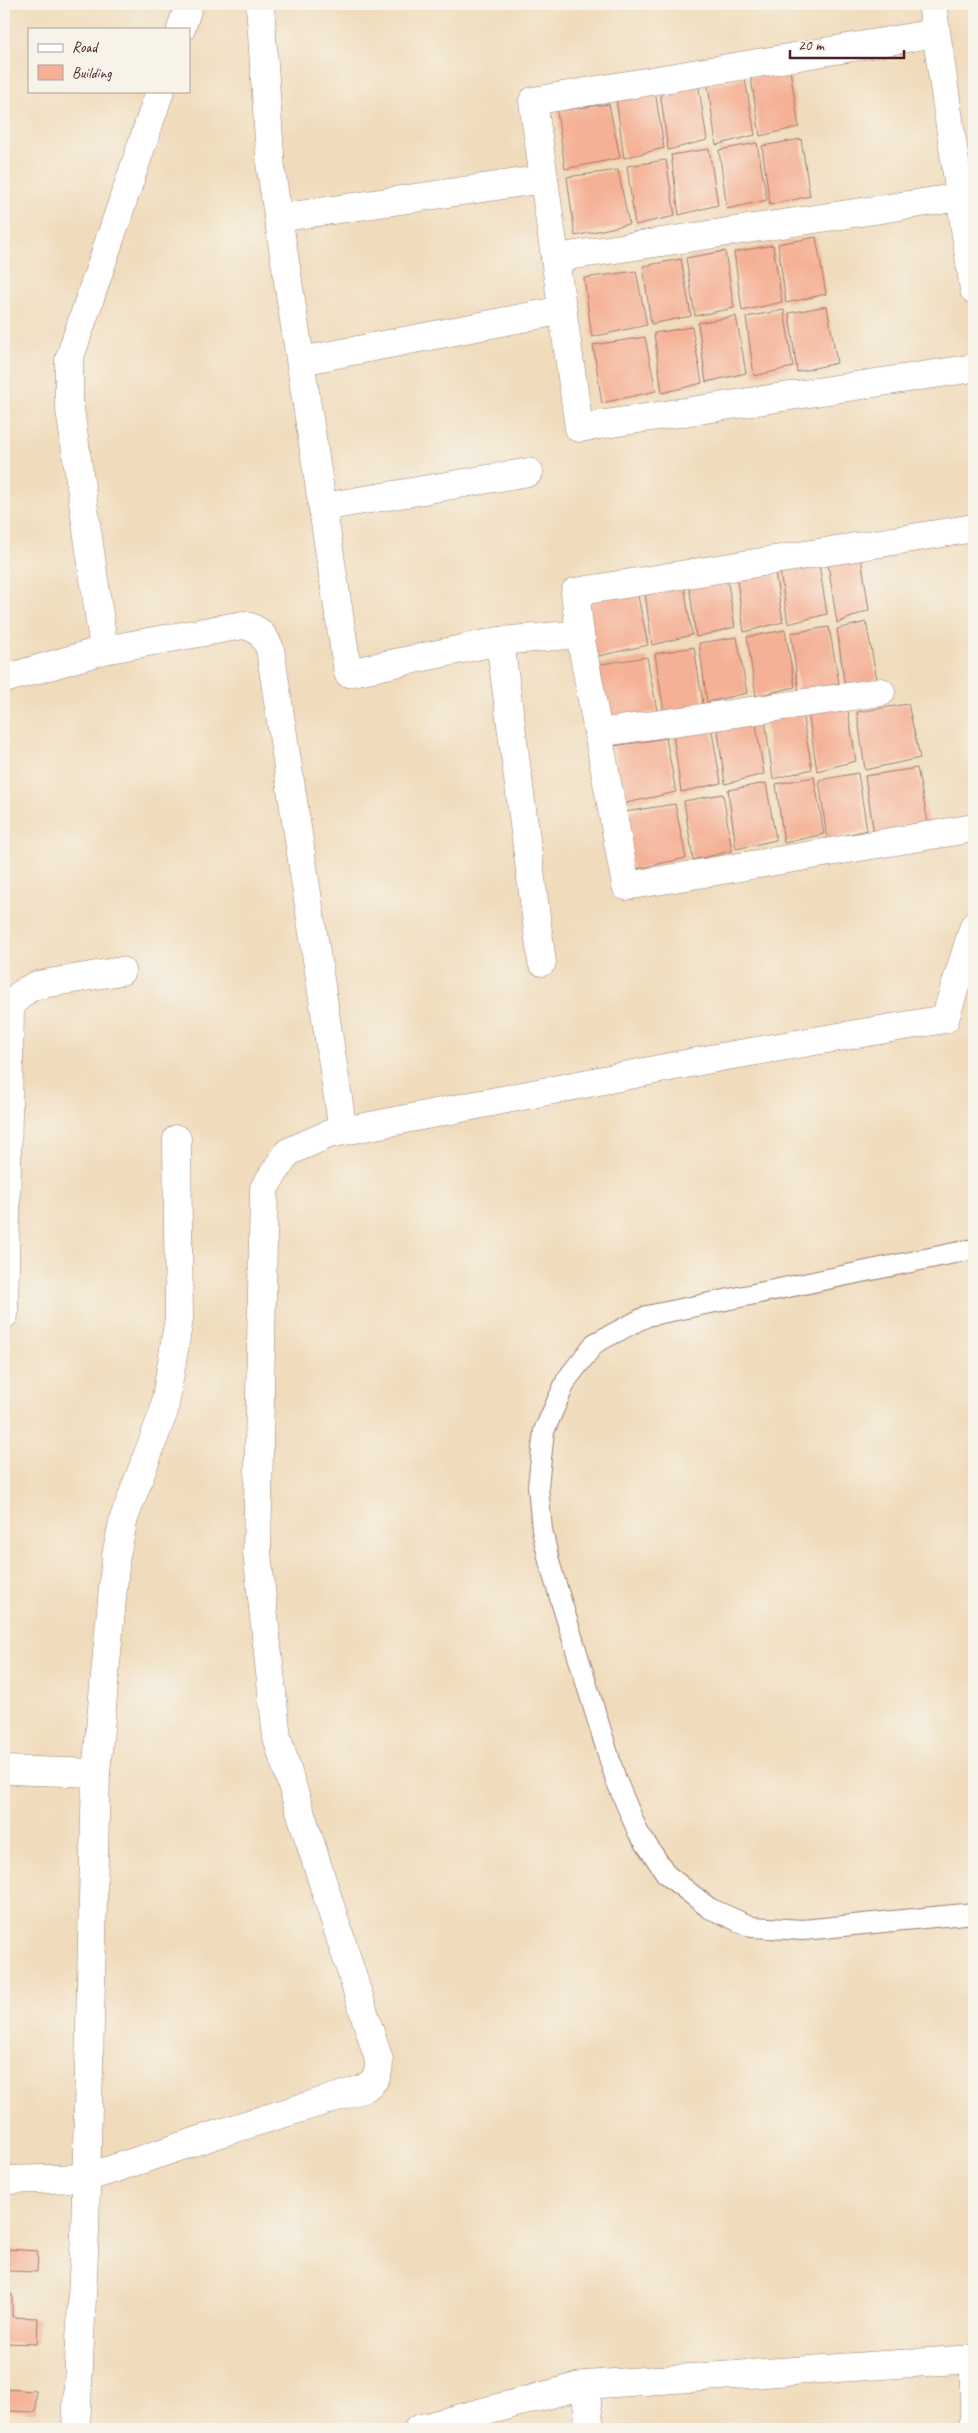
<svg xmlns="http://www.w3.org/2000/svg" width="978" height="2433" font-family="Caveat,sans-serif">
	<rect width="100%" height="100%" fill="#f7f3e8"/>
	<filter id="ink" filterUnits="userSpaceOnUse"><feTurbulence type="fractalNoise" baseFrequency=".02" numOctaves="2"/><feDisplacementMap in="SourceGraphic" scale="10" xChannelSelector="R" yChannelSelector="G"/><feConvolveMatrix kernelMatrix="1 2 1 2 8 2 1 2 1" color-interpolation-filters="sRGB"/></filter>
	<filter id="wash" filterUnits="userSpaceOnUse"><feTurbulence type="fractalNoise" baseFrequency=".0096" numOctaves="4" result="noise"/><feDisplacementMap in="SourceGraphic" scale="20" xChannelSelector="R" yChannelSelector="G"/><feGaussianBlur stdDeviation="1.12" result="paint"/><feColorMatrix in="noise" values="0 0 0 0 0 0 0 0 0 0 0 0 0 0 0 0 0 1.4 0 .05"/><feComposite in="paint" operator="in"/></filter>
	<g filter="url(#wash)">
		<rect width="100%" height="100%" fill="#f0dcbc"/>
		<g id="blocks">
			<!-- building -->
			<g fill="#f5b195">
				<polygon points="790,70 799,127 760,136 751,77"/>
				<polygon points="745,79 755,135 716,145 708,85"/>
				<polygon points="698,83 707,140 668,150 660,90"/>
				<polygon points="655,91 664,148 624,158 616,98"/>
				<polygon points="609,104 620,158 565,169 557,111"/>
				<polygon points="801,139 810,196 770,205 762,146"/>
				<polygon points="757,143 767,200 727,209 719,150"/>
				<polygon points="709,149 718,205 679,215 671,155"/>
				<polygon points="666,160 675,216 635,225 627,166"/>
				<polygon points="618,170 629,224 575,236 567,177"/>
				<polygon points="816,237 826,294 786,303 778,244"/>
				<polygon points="773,245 782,302 742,311 734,252"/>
				<polygon points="725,251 734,308 695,316 686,258"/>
				<polygon points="681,259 691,316 651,324 643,266"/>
				<polygon points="636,271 647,325 592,337 584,278"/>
				<polygon points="827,306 837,363 797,372 789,313"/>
				<polygon points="784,310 793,367 754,376 746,317"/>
				<polygon points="736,316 746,373 706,382 698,323"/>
				<polygon points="692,327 702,383 662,393 654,333"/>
				<polygon points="645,337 656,391 602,403 593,345"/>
				<polygon points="861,557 869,610 837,623 828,564"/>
				<polygon points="818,558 827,614 788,624 779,564"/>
				<polygon points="774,566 783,622 744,632 736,572"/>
				<polygon points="726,571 735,627 696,637 688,577"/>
				<polygon points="683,579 692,635 652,645 644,586"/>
				<polygon points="637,591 648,645 594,657 586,599"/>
				<polygon points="866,622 877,679 845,687 837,629"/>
				<polygon points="829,627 839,683 799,693 791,633"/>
				<polygon points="785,630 795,687 756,696 747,637"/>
				<polygon points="737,637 747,693 707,702 699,643"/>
				<polygon points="694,647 703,704 664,713 655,654"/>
				<polygon points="647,657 657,711 603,723 595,665"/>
				<polygon points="847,704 856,761 817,771 808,711"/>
				<polygon points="908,704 920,758 865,770 857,712"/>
				<polygon points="802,713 812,769 773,779 765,719"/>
				<polygon points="755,718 764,774 725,784 717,724"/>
				<polygon points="711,726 721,783 681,792 673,733"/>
				<polygon points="666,738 676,792 622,804 614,746"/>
				<polygon points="917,768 928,822 874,834 865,776"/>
				<polygon points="858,773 867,830 827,840 819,780"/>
				<polygon points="814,777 824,834 784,843 776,784"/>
				<polygon points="766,783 776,840 736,849 728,790"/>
				<polygon points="723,794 732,851 693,860 684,801"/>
				<polygon points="675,804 686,858 632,870 624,812"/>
				<polygon points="4,2249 38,2251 37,2272 8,2271 8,2287 4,2286"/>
				<polygon points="4,2294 12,2294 12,2317 38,2318 37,2344 4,2343"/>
				<polygon points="4,2389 36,2391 36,2412 7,2411 6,2427 4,2426"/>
			</g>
		</g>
	</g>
	<g filter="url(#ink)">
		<use href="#blocks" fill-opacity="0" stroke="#9d7e74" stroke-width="1"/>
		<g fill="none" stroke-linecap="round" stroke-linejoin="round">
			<defs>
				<polyline id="lane" points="974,1249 647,1316 595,1343 567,1379 544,1431 538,1486 542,1530 550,1565 616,1780 638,1832 667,1875 709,1908 752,1927 803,1930 974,1913"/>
				<g id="street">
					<polyline points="260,4 271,170 348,673 500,641 542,962"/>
					<polyline points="181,29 189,4"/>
					<polyline points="936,33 533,101 579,428 974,368"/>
					<polyline points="278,218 544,179"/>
					<polyline points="555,258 961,197"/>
					<polyline points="301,361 563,310"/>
					<polyline points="323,507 529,472"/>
					<polyline points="580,634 626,886 974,828"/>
					<polyline points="500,641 580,634 575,592 974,528"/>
					<path d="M104 650 243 625C258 628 264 635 270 649L343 1131"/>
					<polyline points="4,679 104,650 69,402 69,360 160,91"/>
					<polyline points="598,733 881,692"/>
					<path d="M4 1315 10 1009C17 996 23 991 37 985L121 971"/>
					<polyline points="4,1770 96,1773 85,2232 76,2429"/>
					<polyline points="96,1773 116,1555 124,1518 164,1411 179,1318 177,1139"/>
					<path d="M4 2180 86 2178 236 2128 363 2089C376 2081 379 2075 379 2060L277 1738 257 1552 264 1188 288 1152 329 1134 721 1057 945 1019 974 926"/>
					<polyline points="974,2358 974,2423"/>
					<polyline points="585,2385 590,2429"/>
					<polyline points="418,2429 585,2385 973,2359"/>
				</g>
				<polyline id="primary" points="932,4 974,290"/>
			</defs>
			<!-- lane casing -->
			<use href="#lane" stroke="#9d7e74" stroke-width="22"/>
			<!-- street casing -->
			<use href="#street" stroke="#9d7e74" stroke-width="29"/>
			<!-- primary casing -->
			<use href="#primary" stroke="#9d7e74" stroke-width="29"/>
			<!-- lane -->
			<use href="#lane" stroke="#fff" stroke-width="20"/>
			<!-- street -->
			<use href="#street" stroke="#fff" stroke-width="28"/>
			<!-- primary -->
			<use href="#primary" stroke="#fff" stroke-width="28"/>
		</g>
	</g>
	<!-- margin -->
	<rect width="978" height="2433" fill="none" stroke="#f7f3e8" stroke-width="20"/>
	<!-- legend -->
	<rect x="28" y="28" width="162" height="65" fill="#f7f3e8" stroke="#b29e9c"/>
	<rect x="38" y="44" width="25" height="8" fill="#ffffff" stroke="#b29e9c"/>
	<text x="72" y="52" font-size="15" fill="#4a1f2b">Road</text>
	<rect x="38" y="65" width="25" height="15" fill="#f5b195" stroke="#b29e9c"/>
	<text x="72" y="78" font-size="15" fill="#4a1f2b">Building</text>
	<!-- scale -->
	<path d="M790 50v8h114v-8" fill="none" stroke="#4a1f2b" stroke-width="2.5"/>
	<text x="798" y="50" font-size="15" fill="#4a1f2b" stroke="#f7f3e8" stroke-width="4" paint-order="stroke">20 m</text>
</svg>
